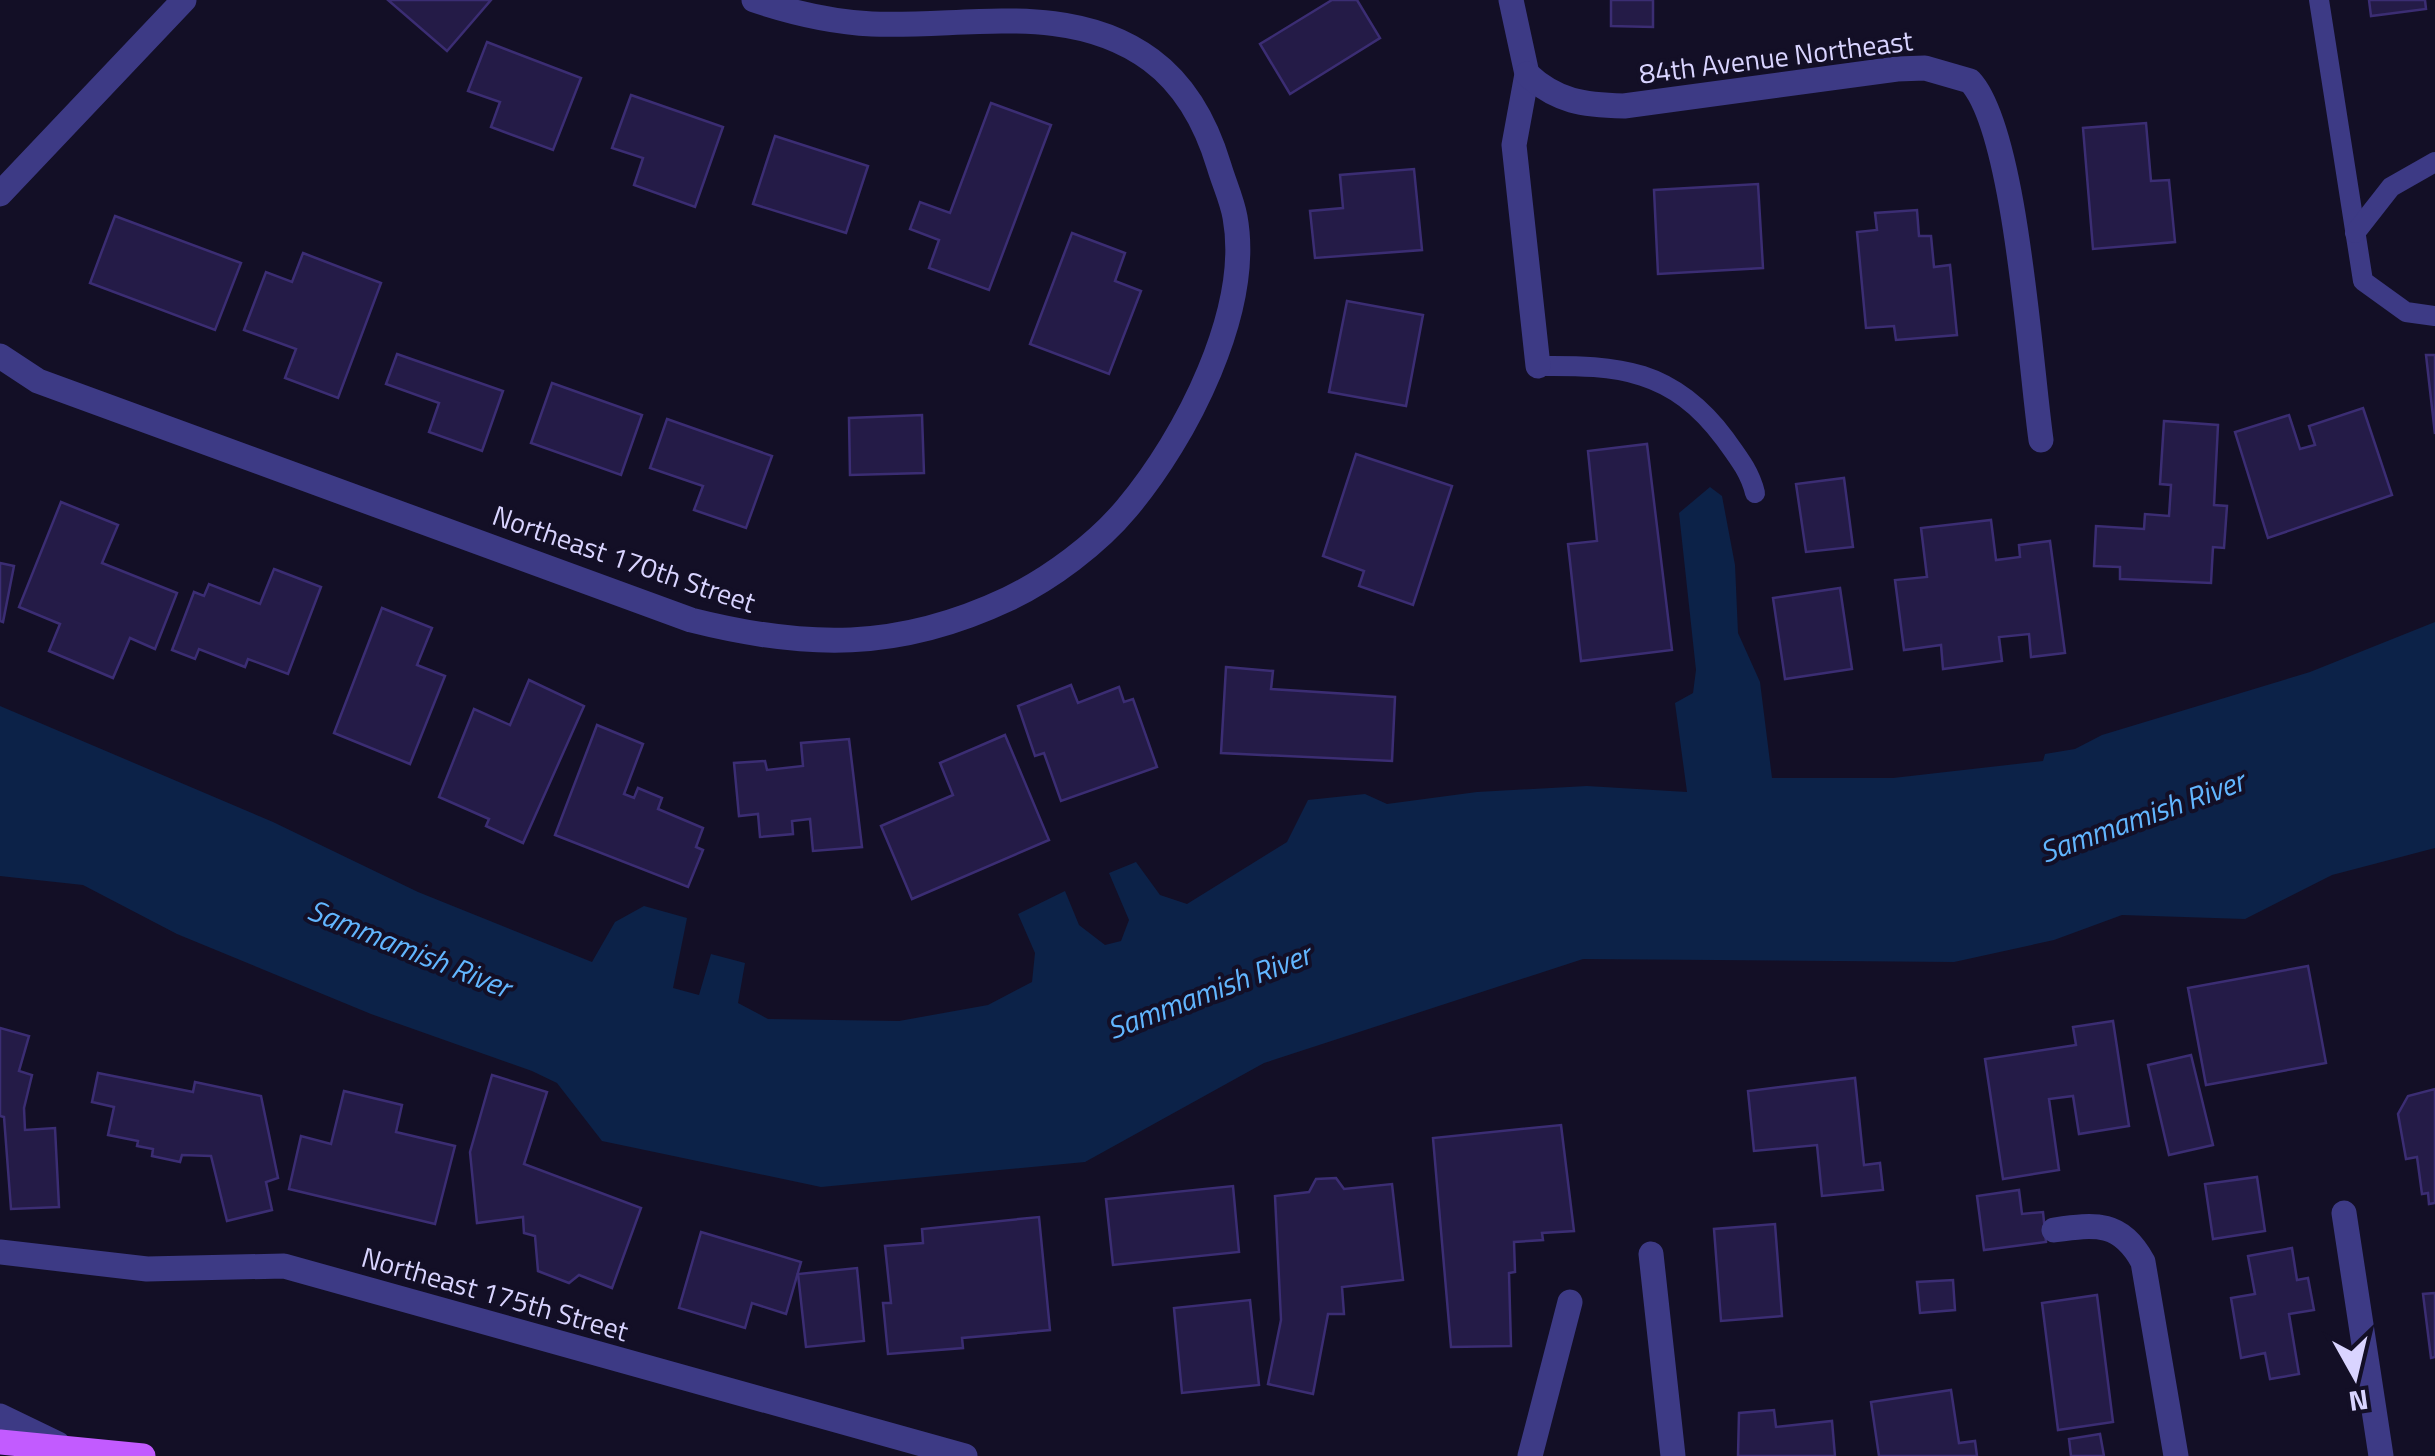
<svg xmlns="http://www.w3.org/2000/svg" width="2435" height="1456" font-family="'Titillium Web',sans-serif">
	<rect width="100%" height="100%" fill="#130f26"/>
	<!-- water -->
	<polygon fill="#0c2248" points="1710,487 1722,496 1735,565 1738,633 1760,682 1772,778 1893,778 2043,761 2045,754 2075,749 2102,735 2310,672 2435,622 2435,848 2332,875 2245,919 2122,915 2054,940 1954,962 1583,959 1264,1063 1085,1162 821,1187 602,1141 557,1083 532,1071 371,1014 177,934 83,885 0,876 0,706 273,822 418,892 592,962 615,922 644,906 687,918 673,988 699,995 711,954 745,963 738,1003 768,1019 899,1021 988,1005 1032,982 1035,953 1018,914 1065,891 1079,925 1105,945 1121,941 1129,920 1109,873 1136,862 1160,895 1187,904 1287,842 1308,800 1365,794 1387,804 1477,792 1587,786 1687,792 1675,703 1693,693 1696,670 1679,513"/>
	<!-- building -->
	<g fill="#241b47" stroke="#3b2d73" stroke-width="2.5">
		<polygon points="388,0 491,0 447,51"/>
		<polygon points="1332,0 1357,0 1380,38 1290,94 1260,44"/>
		<polygon points="1611,0 1653,0 1653,27 1611,26"/>
		<polygon points="2369,0 2425,0 2426,9 2371,16"/>
		<polygon points="487,42 581,78 553,150 491,127 500,102 468,91"/>
		<polygon points="631,95 723,127 695,207 634,185 643,158 612,148"/>
		<polygon points="991,103 1051,125 989,290 929,268 939,240 910,229 920,202 950,213"/>
		<polygon points="2146,123 2151,181 2169,180 2175,242 2093,249 2083,128"/>
		<polygon points="775,136 868,166 846,233 753,204"/>
		<polygon points="1414,169 1422,250 1315,258 1310,211 1343,208 1340,175"/>
		<polygon points="1758,184 1763,268 1658,274 1654,190"/>
		<polygon points="1917,210 1919,236 1931,236 1934,267 1950,265 1957,335 1896,340 1894,326 1866,328 1857,232 1877,230 1875,213"/>
		<polygon points="115,216 241,263 215,330 90,283"/>
		<polygon points="1072,233 1125,253 1115,281 1141,291 1109,374 1030,344"/>
		<polygon points="303,253 381,283 338,398 285,378 296,349 244,330 266,272 292,282"/>
		<polygon points="1347,301 1423,315 1406,406 1329,392"/>
		<polygon points="397,354 503,391 482,451 429,432 439,403 386,384"/>
		<polygon points="2426,355 2435,355 2435,434"/>
		<polygon points="552,383 642,415 621,475 531,443"/>
		<polygon points="2363,408 2392,495 2268,538 2235,432 2289,415 2300,449 2315,445 2309,426"/>
		<polygon points="922,415 924,473 850,475 849,418"/>
		<polygon points="667,419 772,456 746,528 694,510 703,486 650,468"/>
		<polygon points="2164,421 2218,425 2214,505 2227,506 2224,548 2213,547 2211,583 2120,579 2120,567 2094,566 2096,526 2144,529 2145,514 2169,516 2171,485 2160,484"/>
		<polygon points="1647,444 1672,650 1581,661 1568,544 1597,541 1588,451"/>
		<polygon points="1356,454 1452,486 1413,605 1359,586 1364,571 1323,556"/>
		<polygon points="1844,478 1853,547 1806,552 1796,484"/>
		<polygon points="61,502 118,525 102,563 177,593 155,649 130,638 113,678 49,651 60,624 19,607"/>
		<polygon points="1991,520 1996,560 2020,557 2019,545 2050,541 2065,653 2031,657 2029,634 1999,637 2002,661 1943,669 1941,645 1904,650 1895,580 1927,577 1921,528"/>
		<polygon points="0,563 14,566 3,622 0,621"/>
		<polygon points="274,569 321,587 288,674 248,659 245,667 199,649 195,659 172,650 194,592 204,596 209,584 260,604"/>
		<polygon points="1840,588 1852,669 1785,679 1773,598"/>
		<polygon points="382,608 432,628 417,665 445,676 410,764 334,733"/>
		<polygon points="1226,667 1273,671 1271,689 1395,697 1392,761 1221,753"/>
		<polygon points="529,680 584,706 523,843 486,826 489,819 439,797 474,709 510,725"/>
		<polygon points="1071,685 1078,703 1119,687 1124,702 1133,699 1157,767 1061,801 1044,753 1035,756 1018,706"/>
		<polygon points="597,725 643,744 624,794 634,798 638,788 662,798 658,809 703,828 696,847 703,850 688,887 555,835"/>
		<polygon points="1005,735 1049,840 912,899 881,826 953,795 940,763"/>
		<polygon points="849,739 862,847 813,851 810,819 792,821 793,834 760,837 758,814 739,816 734,763 765,761 767,770 803,766 801,743"/>
		<polygon points="2308,966 2326,1063 2206,1085 2188,988"/>
		<polygon points="2113,1021 2129,1126 2079,1134 2073,1096 2049,1099 2059,1170 2003,1179 1985,1059 2076,1045 2073,1027"/>
		<polygon points="0,1028 29,1036 19,1071 32,1075 24,1108 25,1130 55,1128 59,1207 11,1209 4,1117 0,1116"/>
		<polygon points="2191,1055 2213,1145 2169,1155 2148,1065"/>
		<polygon points="98,1073 193,1092 195,1082 261,1096 278,1178 266,1182 272,1210 227,1221 211,1156 182,1155 180,1162 152,1156 153,1149 137,1146 138,1141 108,1135 114,1107 92,1102"/>
		<polygon points="492,1075 547,1092 524,1164 641,1208 612,1288 579,1275 569,1283 538,1271 535,1236 524,1233 523,1217 477,1223 470,1152"/>
		<polygon points="1855,1078 1864,1165 1880,1163 1883,1190 1822,1196 1817,1145 1754,1151 1748,1091"/>
		<polygon points="2435,1089 2435,1203 2429,1204 2428,1193 2422,1194 2417,1157 2406,1159 2398,1114 2408,1096"/>
		<polygon points="344,1091 402,1105 396,1132 455,1146 435,1224 289,1189 301,1136 331,1144"/>
		<polygon points="1561,1125 1574,1231 1542,1233 1543,1240 1514,1242 1515,1272 1509,1273 1511,1346 1451,1347 1433,1138"/>
		<polygon points="2257,1177 2265,1231 2213,1239 2205,1184"/>
		<polygon points="1336,1178 1344,1189 1392,1184 1403,1280 1342,1287 1344,1314 1328,1314 1313,1394 1268,1384 1281,1320 1275,1196 1309,1192 1316,1179"/>
		<polygon points="1233,1186 1239,1252 1113,1265 1106,1199"/>
		<polygon points="2019,1190 2022,1214 2043,1212 2046,1242 1984,1250 1977,1196"/>
		<polygon points="1039,1217 1050,1330 962,1338 963,1348 888,1354 883,1303 891,1303 885,1246 923,1243 922,1229"/>
		<polygon points="1775,1224 1782,1316 1721,1321 1714,1229"/>
		<polygon points="701,1232 801,1262 786,1314 752,1303 745,1328 679,1308"/>
		<polygon points="2292,1248 2297,1280 2308,1278 2314,1310 2289,1314 2299,1374 2270,1379 2265,1353 2241,1358 2231,1298 2255,1294 2248,1256"/>
		<polygon points="857,1268 864,1341 806,1347 798,1274"/>
		<polygon points="1953,1280 1955,1310 1920,1313 1917,1282"/>
		<polygon points="2435,1293 2435,1357 2431,1358 2423,1294"/>
		<polygon points="2097,1295 2113,1422 2058,1430 2042,1303"/>
		<polygon points="1250,1300 1259,1385 1182,1393 1174,1308"/>
		<polygon points="1951,1390 1959,1443 1975,1441 1977,1456 1879,1456 1871,1402"/>
		<polygon points="1774,1410 1776,1427 1832,1421 1835,1456 1738,1456 1739,1413"/>
		<polygon points="2100,1434 2104,1456 2071,1456 2069,1439"/>
	</g>
	<g fill="none" stroke-linecap="round" stroke-linejoin="round">
		<!-- lane -->
		<g stroke="#3d3a85" stroke-width="20">
			<polyline points="2319,0 2363,281 2406,312 2435,316"/>
			<polyline points="2355,233 2391,187 2435,162"/>
			<path d="M1538 366C1619 365 1673 369 1725 439 1738 457 1750 472 1755 493"/>
		</g>
		<!-- street -->
		<g stroke="#3d3a85" stroke-width="25">
			<polyline points="1511,0 1527,74 1514,145 1538,366"/>
			<path d="M1527 74C1557 102 1584 105 1624 106L1897 69 1925 68 1970 81C2016 130 2030 363 2041 440"/>
			<polyline points="0,194 184,0"/>
			<path d="M0 356 38 381 691 620C806 649 898 651 1008 599 1050 579 1097 544 1127 508 1186 438 1252 310 1235 217 1232 200 1224 183 1219 166 1207 126 1186 86 1151 60 1070 0 965 28 872 24 830 22 793 13 754 0"/>
			<polyline points="2344,1213 2381,1456"/>
			<path d="M2054 1230C2096 1224 2121 1221 2143 1262L2176 1456"/>
			<polyline points="0,1252 147,1269 284,1266 965,1456"/>
			<polyline points="1651,1254 1673,1456"/>
			<polyline points="0,1416 58,1444"/>
			<polyline points="1530,1456 1570,1302"/>
		</g>
		<!-- primary -->
		<polyline stroke="#c25bff" stroke-width="25" points="0,1442 143,1456"/>
	</g>
	<g text-anchor="middle" stroke-width="8" stroke-linejoin="round" paint-order="stroke">
		<!-- street labels -->
		<g font-size="28" fill="#d9d4ff" stroke="#130f26">
			<text transform="translate(1776 57) rotate(-7)" y="10">84th Avenue Northeast</text>
			<text transform="translate(624 559) rotate(19)" y="10">Northeast 170th Street</text>
			<text transform="translate(495 1294) rotate(16)" y="10">Northeast 175th Street</text>
		</g>
		<!-- water labels -->
		<g font-size="30" font-style="italic" fill="#62b6ff" stroke="#130f26">
			<text transform="translate(2142 817) rotate(-20)" y="10">Sammamish River</text>
			<text transform="translate(409 949) rotate(22)" y="10">Sammamish River</text>
			<text transform="translate(1209 992) rotate(-21)" y="10">Sammamish River</text>
		</g>
	</g>
	<!-- north arrow -->
	<g transform="translate(2355 1376) rotate(172)" stroke="#130f26" stroke-width="8" paint-order="stroke">
	<path d="M0-8L18 38L0 25L-18 38Z" fill="#d9d4ff"/>
	<text y="-15" font-size="28" font-weight="bold" text-anchor="middle" fill="#d9d4ff">N</text>
	</g>
</svg>
